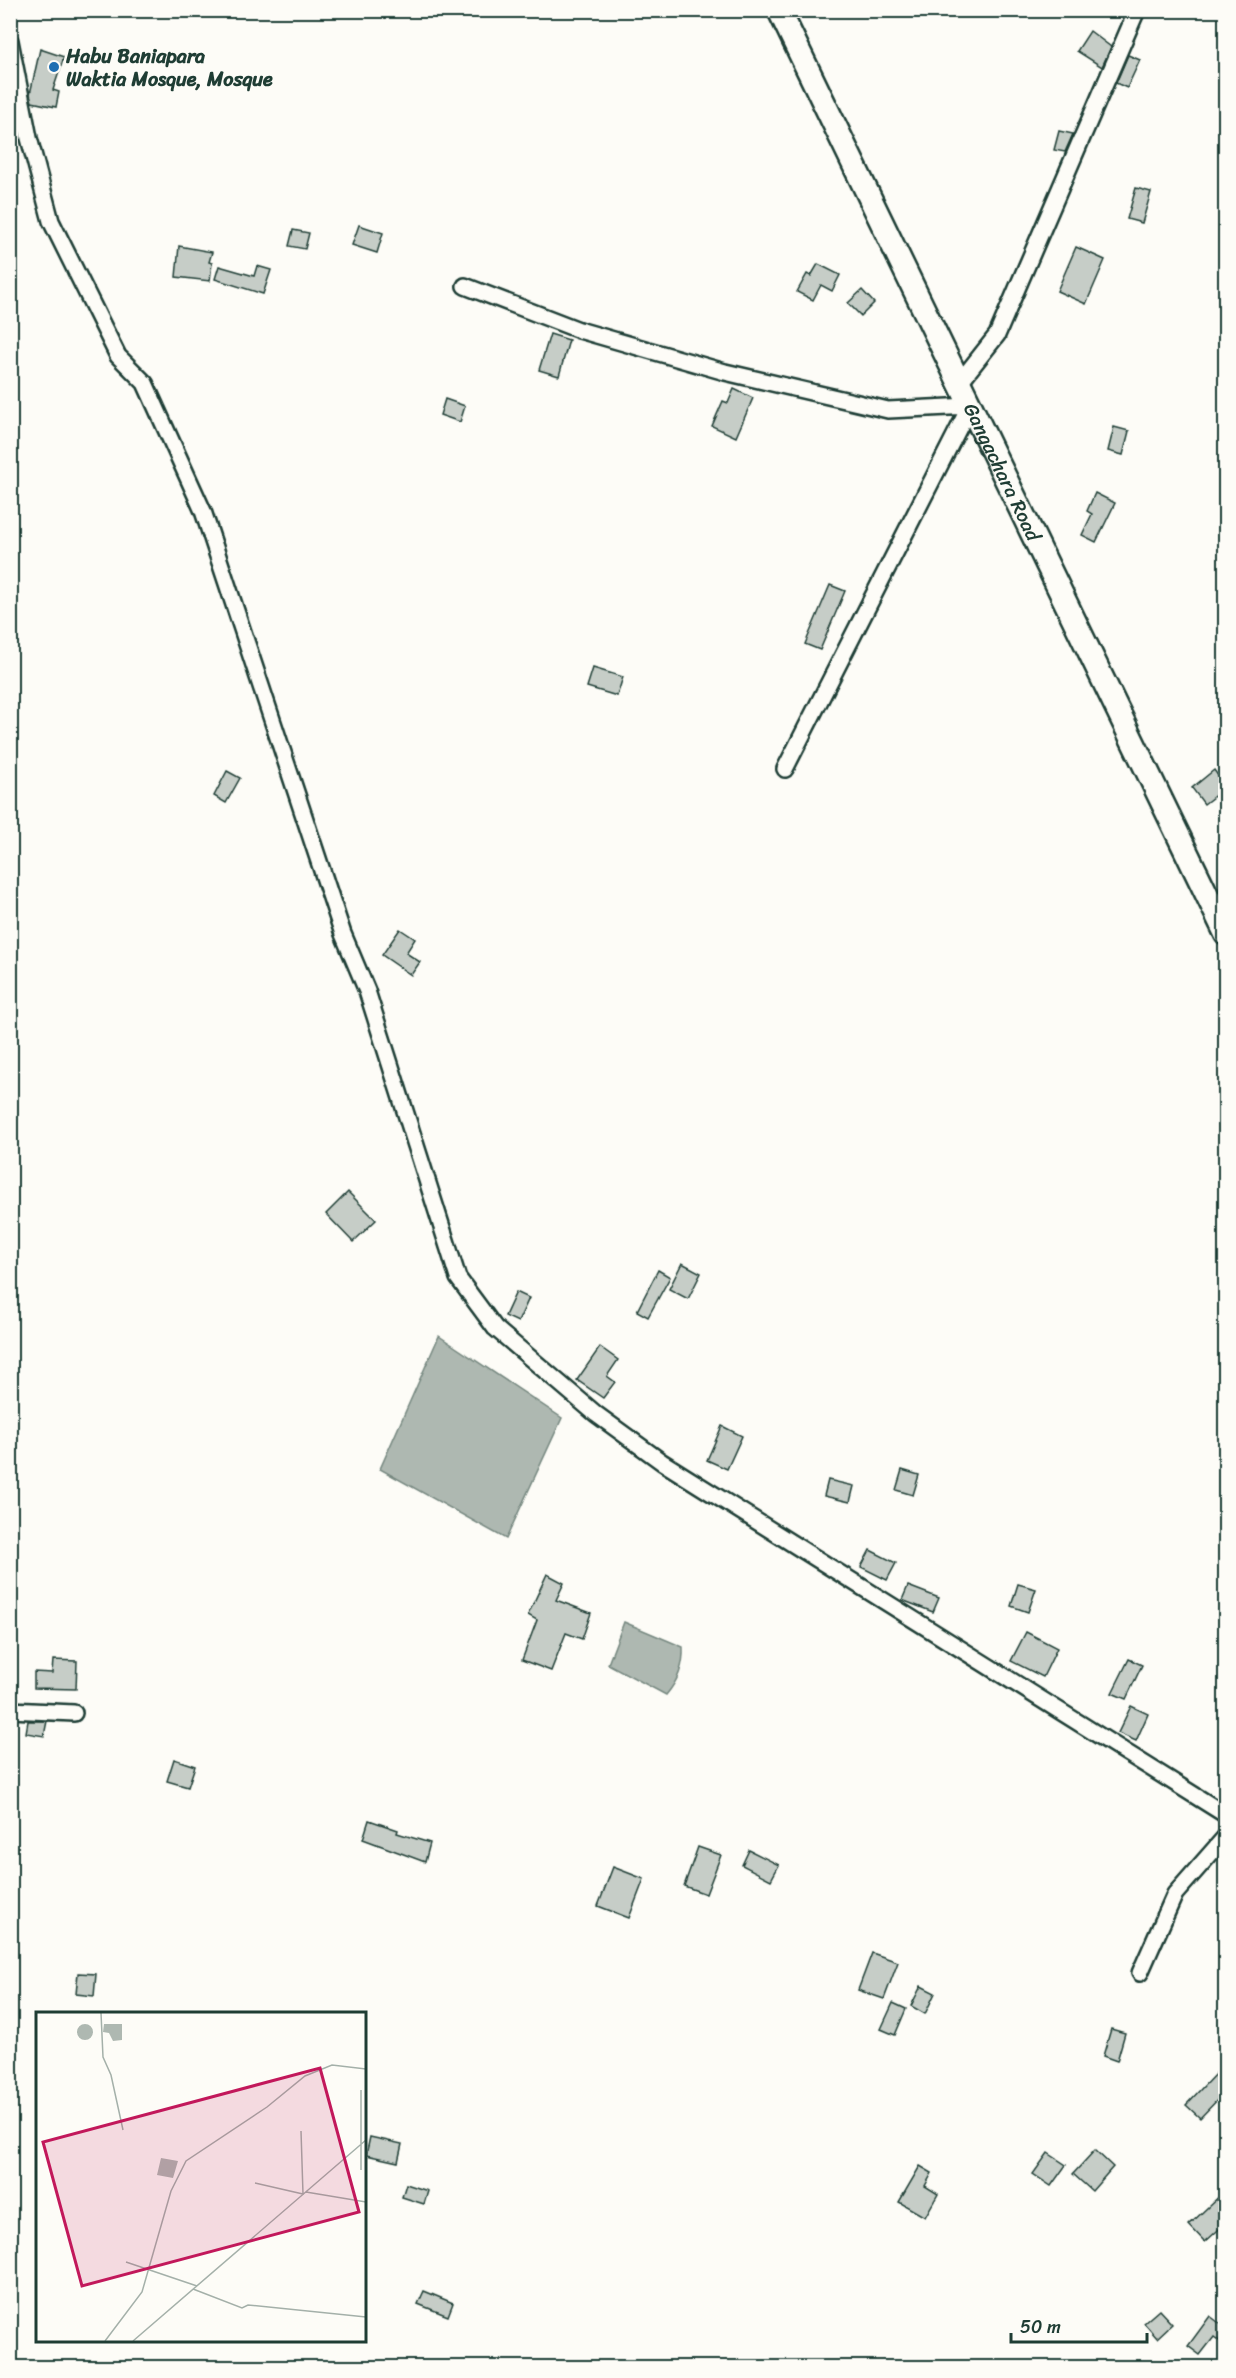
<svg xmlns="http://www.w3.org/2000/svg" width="1236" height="2378" font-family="Sriracha,sans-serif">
	<rect width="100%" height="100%" fill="#fdfcf7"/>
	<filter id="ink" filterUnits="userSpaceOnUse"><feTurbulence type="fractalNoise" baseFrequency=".0167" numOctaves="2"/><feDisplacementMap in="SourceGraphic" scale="12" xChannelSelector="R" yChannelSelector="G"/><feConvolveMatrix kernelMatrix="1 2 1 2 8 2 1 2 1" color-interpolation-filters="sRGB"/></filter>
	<g filter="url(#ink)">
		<!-- water -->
		<g fill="#aeb8b1" stroke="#75877f" stroke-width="1.5">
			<polygon points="439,1336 562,1418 506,1539 380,1469"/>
			<path d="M624 1622 683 1647C684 1666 678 1681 666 1695L608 1664Z"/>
		</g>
		<!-- building -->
		<g fill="#c6cdc7" stroke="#1f3d34" stroke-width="1.5">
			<polygon points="1090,31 1111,47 1102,67 1077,51"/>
			<polygon points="40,49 64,57 53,90 59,92 56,107 32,102 30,94"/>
			<polygon points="1128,55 1140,60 1127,88 1116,83"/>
			<polygon points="1059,131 1073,134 1065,152 1054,150"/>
			<polygon points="1136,188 1151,192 1142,223 1127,219"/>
			<polygon points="359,225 383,233 377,253 352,245"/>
			<polygon points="293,230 309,233 305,249 289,246"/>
			<polygon points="179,246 212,252 209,262 212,263 210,281 176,277"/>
			<polygon points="1076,247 1105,260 1086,304 1057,291"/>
			<polygon points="818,264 840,275 832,291 821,285 813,300 797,292 807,274 811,276"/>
			<polygon points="219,266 254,276 257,266 271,270 263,294 215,279"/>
			<polygon points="862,290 874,303 861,316 848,303"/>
			<polygon points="550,334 569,340 559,376 539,370"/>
			<polygon points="734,389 753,398 736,437 712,426 723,401 728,403"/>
			<polygon points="445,399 465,406 460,422 440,415"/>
			<polygon points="1114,427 1129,431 1123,455 1108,451"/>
			<polygon points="1095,493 1115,503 1096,542 1082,535 1092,514 1087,511"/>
			<polygon points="830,585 845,591 820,650 805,644"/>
			<polygon points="593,668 623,677 617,696 587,687"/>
			<polygon points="1214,770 1226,787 1204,804 1192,788"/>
			<polygon points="227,771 240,778 226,803 214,796"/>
			<polygon points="400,929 415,939 406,953 420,962 411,975 382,955"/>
			<polygon points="348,1192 376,1220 353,1242 326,1214"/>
			<polygon points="682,1263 701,1273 688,1299 669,1289"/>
			<polygon points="658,1270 670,1277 648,1317 637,1311"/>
			<polygon points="516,1292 529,1298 518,1322 505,1316"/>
			<polygon points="600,1347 618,1360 607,1376 615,1382 603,1398 577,1380"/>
			<polygon points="722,1426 742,1436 727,1469 707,1460"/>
			<polygon points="902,1470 919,1475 913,1495 896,1490"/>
			<polygon points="828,1480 854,1486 850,1502 824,1496"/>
			<polygon points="870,1550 896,1563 887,1580 861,1567"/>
			<polygon points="547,1574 564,1583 556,1600 591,1613 582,1639 566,1633 551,1671 522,1660 537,1620 528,1615"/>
			<polygon points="1018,1584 1036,1589 1028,1612 1011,1606"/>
			<polygon points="908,1586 939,1598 933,1612 902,1600"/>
			<polygon points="1026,1632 1057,1648 1043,1677 1011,1661"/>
			<polygon points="1129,1659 1142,1665 1126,1699 1112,1693"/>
			<polygon points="53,1660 77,1661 76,1689 34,1688 34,1672 52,1673"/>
			<polygon points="1131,1706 1148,1714 1136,1741 1118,1733"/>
			<polygon points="28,1721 47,1721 44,1736 26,1733"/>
			<polygon points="174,1759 195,1766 188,1787 167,1781"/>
			<polygon points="369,1820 398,1830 397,1833 430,1843 425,1862 363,1839"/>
			<polygon points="698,1847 721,1855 706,1894 684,1886"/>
			<polygon points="749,1850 779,1865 771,1880 742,1865"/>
			<polygon points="613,1867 644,1879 629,1918 598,1906"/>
			<polygon points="872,1953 898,1962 884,1999 858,1990"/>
			<polygon points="78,1973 96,1974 94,1996 76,1994"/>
			<polygon points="921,1986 935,1993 925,2014 911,2006"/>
			<polygon points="893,2003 906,2009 895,2035 881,2029"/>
			<polygon points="1111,2029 1125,2033 1117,2061 1103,2056"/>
			<polygon points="1217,2072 1226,2080 1226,2091 1200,2118 1186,2105"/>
			<polygon points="370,2137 402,2144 398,2162 366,2155"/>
			<polygon points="1095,2150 1113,2167 1092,2191 1073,2174"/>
			<polygon points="1048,2153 1066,2165 1051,2186 1033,2174"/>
			<polygon points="920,2166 932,2173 925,2186 938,2194 925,2217 899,2202"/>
			<polygon points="406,2184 428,2191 424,2204 402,2197"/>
			<polygon points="1226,2190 1226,2223 1205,2242 1189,2225"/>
			<polygon points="424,2291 453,2303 448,2316 418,2304"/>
			<polygon points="1159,2310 1172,2324 1157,2338 1144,2323"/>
			<polygon points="1210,2316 1226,2328 1226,2346 1214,2337 1200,2355 1188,2346"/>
		</g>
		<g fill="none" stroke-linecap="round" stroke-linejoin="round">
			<defs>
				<g id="street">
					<polyline points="10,41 29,138 51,221 118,356 145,383 203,511 343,934 367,991 458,1278 495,1328 596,1414 662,1462 1226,1815"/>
					<polyline points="465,286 579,330 725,372 888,410 970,406 785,769"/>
					<polyline points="959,383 997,335 1137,10"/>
					<polyline points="10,1710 74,1713"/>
					<polyline points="1140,1973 1175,1894 1226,1836"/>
				</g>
				<g id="secondary">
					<path id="s1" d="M779 10 1226 934"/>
				</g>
			</defs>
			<!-- street casing -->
			<use href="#street" stroke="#1f3d34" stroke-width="20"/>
			<!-- secondary casing -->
			<use href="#secondary" stroke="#1f3d34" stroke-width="27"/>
			<!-- street -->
			<use href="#street" stroke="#fdfcf7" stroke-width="15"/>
			<!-- secondary -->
			<use href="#secondary" stroke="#fdfcf7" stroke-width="22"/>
		</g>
	</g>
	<!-- markers -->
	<circle fill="#1f6fb2" stroke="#fdfcf7" stroke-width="2" cx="54" cy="67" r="6"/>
	<g text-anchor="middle" stroke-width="5" stroke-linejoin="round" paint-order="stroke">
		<!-- poi labels -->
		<g font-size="20" font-weight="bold" fill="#1f3d34" stroke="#fdfcf7" text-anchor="start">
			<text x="66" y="63">Habu Baniapara<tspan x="66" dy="23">Waktia Mosque, Mosque</tspan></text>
		</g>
		<!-- street labels -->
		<g font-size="20" fill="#1f3d34" stroke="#fdfcf7">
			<text dy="7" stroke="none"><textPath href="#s1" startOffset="513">Gangachara Road</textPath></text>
		</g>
	</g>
	<!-- overview -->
	<g transform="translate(36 2012)">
		<rect width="330" height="330" fill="#fdfcf7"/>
		<path d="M41 20a8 8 0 1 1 16 0a8 8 0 1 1-16 0ZM68 12H86V28L77 29 73 21 67 20ZM125 146 142 149 137 166 121 163Z" fill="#aeb8b1"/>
		<path fill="none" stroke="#a4b0a9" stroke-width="1.5" d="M65 1 67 45 75 63 87 118M325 78V158M219 171 267 182 265 119M270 180 330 190M90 250 161 274M157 277 206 296 212 293 330 305M69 329 106 280 135 179 150 149 231 95 269 64 296 53 330 57M97 329 330 128"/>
		<path fill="#c2185b" fill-opacity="0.15" stroke="#c2185b" stroke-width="3" d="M284 56 323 200 46 274 7 130Z"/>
		<rect width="330" height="330" fill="none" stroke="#1f3d34" stroke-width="3"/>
	</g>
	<!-- margin -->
	<rect width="1236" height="2378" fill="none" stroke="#fdfcf7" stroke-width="36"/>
	<rect x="18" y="18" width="1200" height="2342" fill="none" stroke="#1f3d34" stroke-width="2" filter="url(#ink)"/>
	<!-- scale -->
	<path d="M1011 2333v9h136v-9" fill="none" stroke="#1f3d34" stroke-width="3"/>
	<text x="1020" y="2333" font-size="18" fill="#1f3d34" stroke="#fdfcf7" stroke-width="4.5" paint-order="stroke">50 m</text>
</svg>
